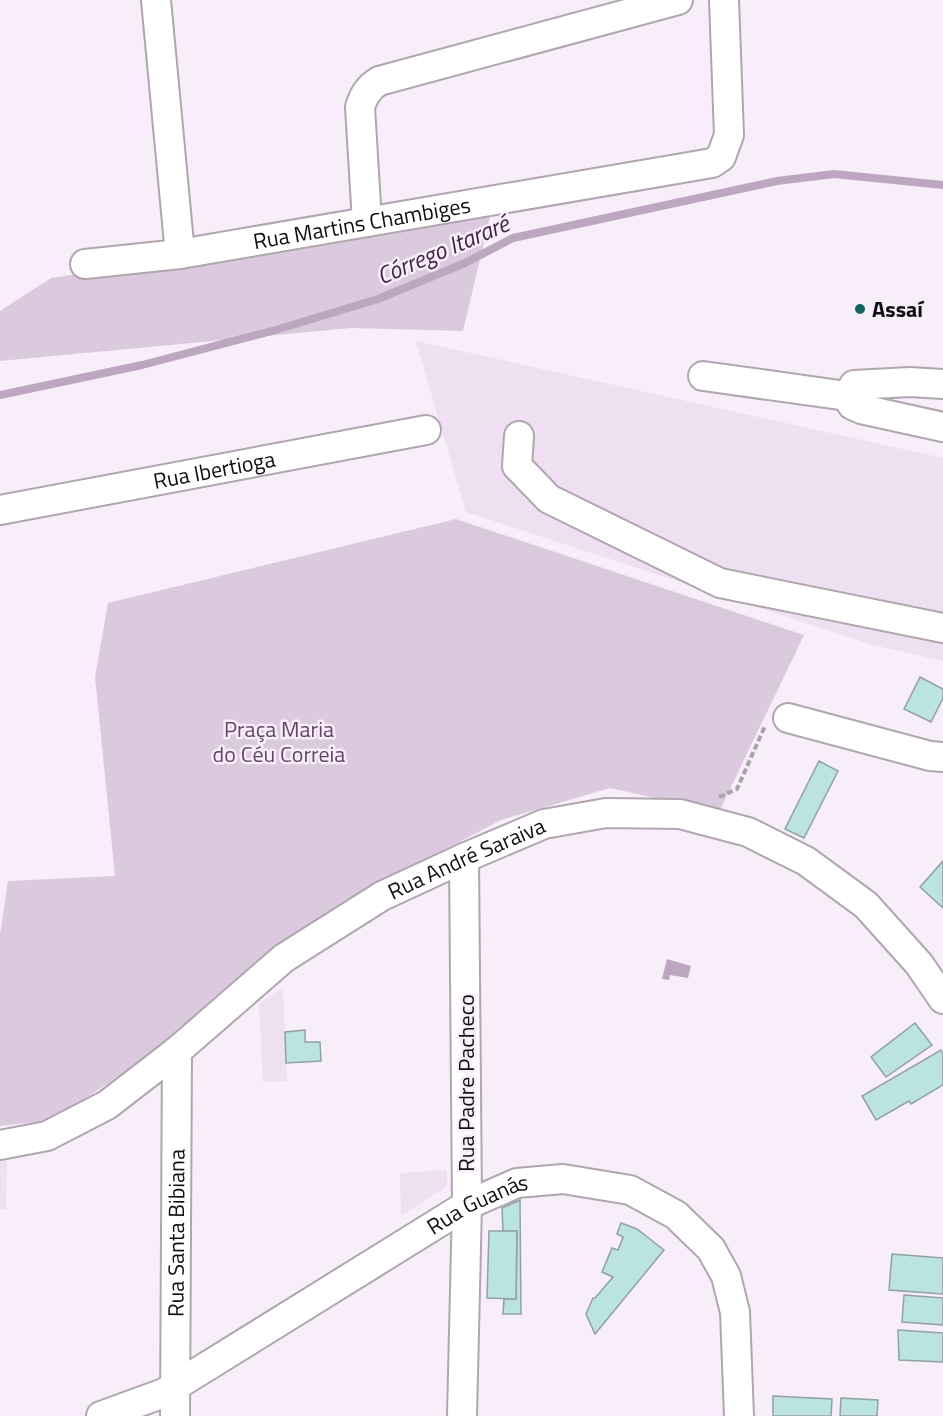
<svg xmlns="http://www.w3.org/2000/svg" width="943" height="1416" font-family="'Titillium Web',sans-serif">
	<rect width="100%" height="100%" fill="#f7eef9"/>
	<!-- built -->
	<g fill="#efe0f1">
		<polygon points="416,341 943,458 943,661 873,645 466,512"/>
		<polygon points="283,987 287,1081 263,1082 259,1004"/>
		<polygon points="7,1161 6,1210 0,1209 0,1162"/>
		<polygon points="447,1170 447,1186 401,1216 400,1173"/>
	</g>
	<!-- green -->
	<g fill="#dbcadd">
		<polygon points="491,213 463,331 351,328 0,361 0,311 51,278"/>
		<polygon points="456,519 804,635 719,812 610,788 501,820 385,881 188,1027 107,1084 53,1120 0,1126 0,935 8,881 115,876 95,677 108,603"/>
	</g>
	<!-- water -->
	<polygon fill="#bda7c0" points="667,959 691,966 688,978 670,975 669,980 662,979"/>
	<g fill="none" stroke-linecap="round" stroke-linejoin="round">
		<!-- stream -->
		<polyline stroke="#bda7c0" stroke-width="8" points="0,395 142,365 272,331 378,299 465,263 513,238 777,181 834,174 943,185"/>
	</g>
	<!-- building -->
	<g fill="#bae3e2" stroke="#92a1a1" stroke-width="1.5">
		<polygon points="920,677 943,689 943,698 931,722 904,709"/>
		<polygon points="819,761 838,771 804,838 785,829"/>
		<polygon points="943,861 943,908 920,887"/>
		<polygon points="915,1023 932,1045 886,1077 871,1057"/>
		<polygon points="305,1030 305,1042 320,1042 321,1061 286,1063 285,1032"/>
		<polygon points="941,1050 943,1054 943,1085 911,1104 909,1101 876,1120 862,1096"/>
		<polygon points="520,1200 521,1314 503,1314 504,1299 516,1299 517,1231 503,1231 502,1208"/>
		<polygon points="621,1223 637,1229 664,1250 595,1334 586,1314 593,1298 595,1298 613,1277 602,1272 612,1248 618,1250 623,1237 617,1234"/>
		<polygon points="489,1231 517,1231 516,1299 487,1298"/>
		<polygon points="892,1254 943,1258 943,1294 889,1290"/>
		<polygon points="904,1295 943,1298 943,1325 902,1322"/>
		<polygon points="898,1330 943,1333 943,1362 899,1360"/>
		<polygon points="773,1396 832,1399 831,1416 773,1416"/>
		<polygon points="841,1398 878,1400 877,1416 840,1416"/>
	</g>
	<g fill="none" stroke-linecap="round" stroke-linejoin="round">
		<defs>
			<g id="minor">
				<polyline points="156,0 180,254"/>
				<path d="M367 222 360 107C364 95 368 88 379 81L678 0"/>
				<path id="s1" d="M85 264 180 254 712 163 721 157 729 135 724 0"/>
				<polyline points="703,376 847,396"/>
				<polyline points="943,384 910,382 854,385 847,396 852,405 861,409 943,427"/>
				<polyline points="519,436 517,466 549,499 720,583 943,628"/>
				<path id="s2" d="M0 510 426 430"/>
				<polyline points="788,718 930,756 943,757"/>
				<path id="s3" d="M0 1145 47 1136 107 1105 177 1051 284 958 382 896 464 858 544 824 606 813 680 814 748 832 806 861 866 905 919 964 943 999"/>
				<path id="s4" d="M101 1416 164 1393 467 1205 517 1183 563 1179 630 1190 676 1215 711 1249 726 1276 735 1312 739 1416"/>
				<path id="s5" d="M175 1416 177 1051"/>
				<polyline points="462,1416 467,1205 464,858"/>
			</g>
		</defs>
		<!-- minor casing -->
		<use href="#minor" stroke="#afa6b0" stroke-width="32"/>
		<!-- path -->
		<polyline stroke="#aaa3ab" stroke-width="4" stroke-dasharray="6 3" stroke-linecap="butt" points="719,797 737,789 765,726"/>
		<!-- minor -->
		<use href="#minor" stroke="#fff" stroke-width="28"/>
	</g>
	<!-- markers -->
	<circle fill="#156465" stroke="#f7eef9" stroke-width="2" cx="860" cy="309" r="6"/>
	<g text-anchor="middle" stroke-width="5" stroke-linejoin="round" paint-order="stroke">
		<!-- street labels -->
		<g font-size="22" fill="#110e11" stroke="#f7eef9">
			<text dy="8" stroke="none"><textPath href="#s1" startOffset="280">Rua Martins Chambiges</textPath></text>
			<text dy="8" stroke="none"><textPath href="#s2" startOffset="218">Rua Ibertioga</textPath></text>
			<text dy="8" stroke="none"><textPath href="#s3" startOffset="554">Rua André Saraiva</textPath></text>
			<text transform="translate(466 1083) rotate(-90)" y="8">Rua Padre Pacheco</text>
			<text dy="8" stroke="none"><textPath href="#s4" startOffset="434">Rua Guanás</textPath></text>
			<text dy="8" stroke="none"><textPath href="#s5" startOffset="183">Rua Santa Bibiana</textPath></text>
		</g>
		<!-- poi labels -->
		<g font-size="22" font-weight="bold" fill="#110e11" stroke="#f7eef9" text-anchor="start">
			<text x="872" y="317">Assaí</text>
		</g>
		<!-- park labels -->
		<g font-size="22" fill="#66446a" stroke="#f7eef9">
			<text x="279" y="737">Praça Maria<tspan x="279" dy="25">do Céu Correia</tspan></text>
		</g>
		<!-- water labels -->
		<g font-size="24" font-style="italic" fill="#432447" stroke="#f7eef9">
			<text transform="translate(443 250) rotate(-23)" y="8">Córrego Itararé</text>
		</g>
	</g>
</svg>
